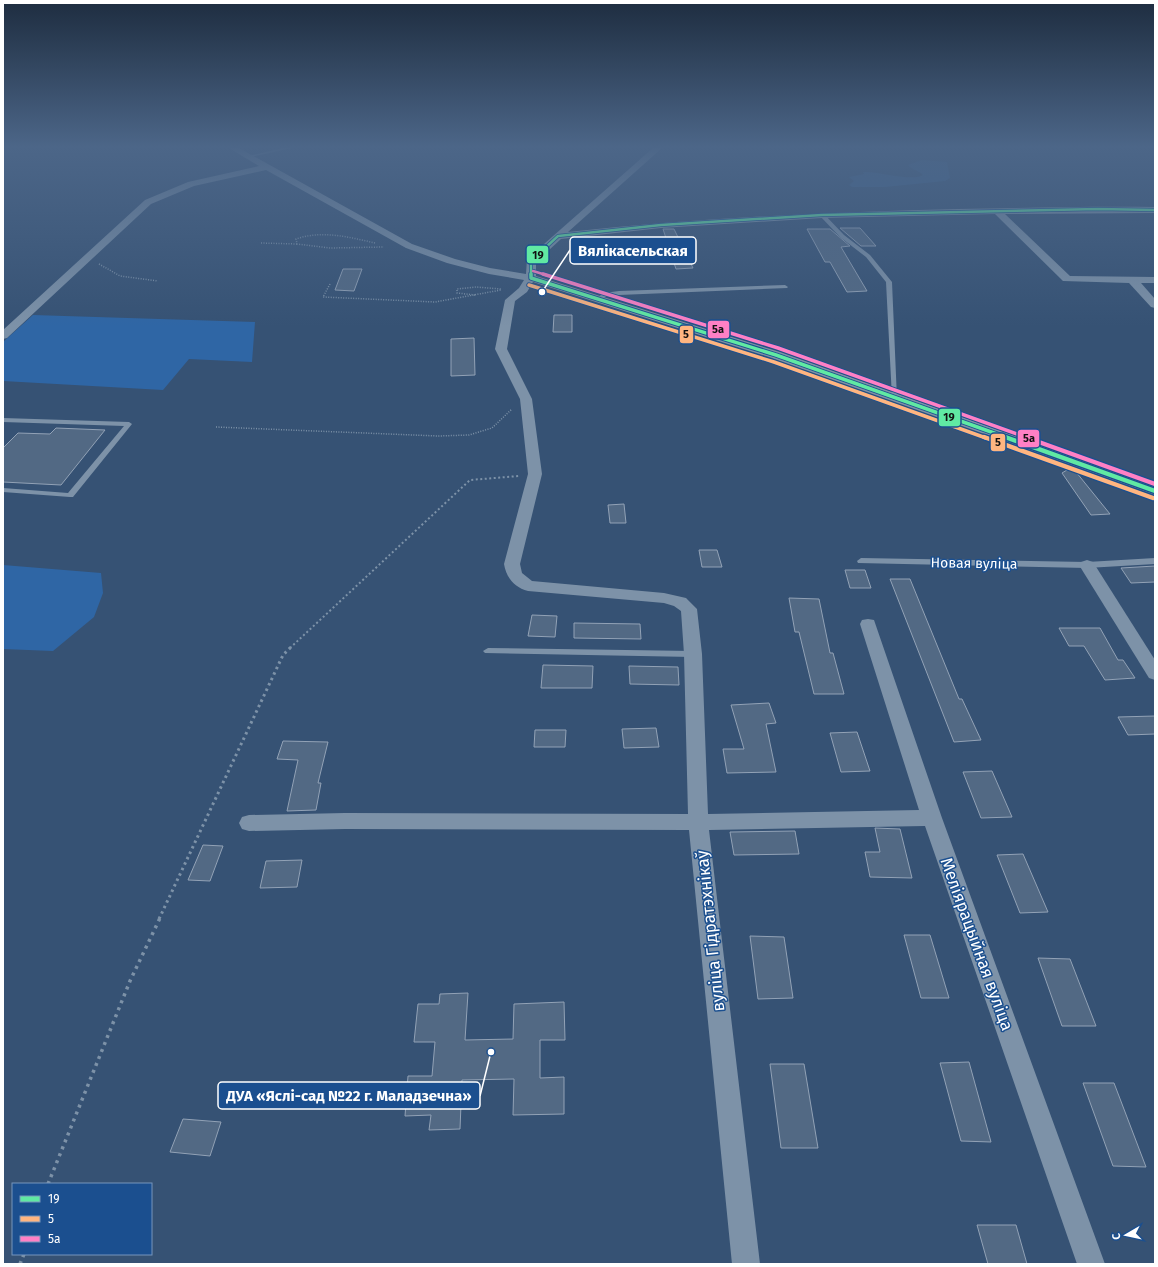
<svg xmlns="http://www.w3.org/2000/svg" width="1158" height="1267" font-family="'Fira Sans',sans-serif">
	<rect width="100%" height="100%" fill="#365274"/>
	<!-- green -->
	<g fill="#2f66a5">
		<polygon points="33,315 255,322 252,362 189,359 163,390 3,381 3,342"/>
		<polygon points="3,565 101,573 103,593 94,617 53,651 3,649"/>
	</g>
	<!-- water -->
	<path fill="#3b618d" d="M922 160 947 162 950 178 945 181 885 187H852L849 185 854 181 849 177 864 174 863 172C878 171 913 182 923 175 918 170 912 170 908 165Z"/>
	<!-- building -->
	<g fill="#526984" stroke="#92a2b6">
		<polygon points="840,228 860,228 876,246 861,246"/>
		<polygon points="663,229 674,229 693,268 676,269"/>
		<polygon points="807,229 830,229 850,246 841,247 867,291 847,292 830,262 825,262"/>
		<polygon points="343,269 362,269 354,291 335,290"/>
		<polygon points="554,315 572,315 572,332 553,332"/>
		<polygon points="474,338 475,375 451,376 451,339"/>
		<polygon points="56,428 105,430 61,485 3,482 3,448 18,433 50,434"/>
		<polygon points="1072,467 1110,514 1091,515 1062,473"/>
		<polygon points="624,504 626,523 610,523 608,505"/>
		<polygon points="699,550 717,550 722,567 702,567"/>
		<polygon points="1155,566 1155,582 1131,583 1121,568"/>
		<polygon points="845,570 865,570 871,588 850,588"/>
		<polygon points="890,579 910,579 959,699 962,699 981,740 954,742"/>
		<polygon points="789,598 819,599 830,653 833,653 844,694 814,694 799,632 795,632"/>
		<polygon points="532,615 557,616 555,637 528,636"/>
		<polygon points="574,623 640,624 641,639 574,638"/>
		<polygon points="1059,628 1100,628 1118,660 1123,660 1135,678 1105,680 1084,646 1069,646"/>
		<polygon points="543,665 593,666 592,688 541,688"/>
		<polygon points="629,666 678,667 679,685 630,684"/>
		<polygon points="769,703 776,723 766,724 776,772 727,773 723,749 744,749 731,705"/>
		<polygon points="1155,716 1155,734 1128,735 1118,717"/>
		<polygon points="656,728 659,747 624,748 622,729"/>
		<polygon points="535,730 566,730 565,747 534,747"/>
		<polygon points="857,732 870,771 841,772 830,733"/>
		<polygon points="283,741 328,742 318,783 321,783 316,810 287,811 298,760 277,759"/>
		<polygon points="992,771 1012,817 981,818 963,772"/>
		<polygon points="875,828 900,829 912,878 870,877 865,852 880,852"/>
		<polygon points="795,831 799,854 734,855 730,832"/>
		<polygon points="203,845 223,846 210,881 188,880"/>
		<polygon points="1023,854 1048,912 1020,913 997,855"/>
		<polygon points="302,860 297,887 260,888 266,861"/>
		<polygon points="904,935 930,935 949,998 921,998"/>
		<polygon points="750,936 784,937 793,998 758,999"/>
		<polygon points="1038,958 1070,959 1096,1026 1062,1026"/>
		<polygon points="468,993 465,1040 513,1039 514,1004 564,1002 565,1040 540,1040 540,1078 564,1077 564,1114 513,1115 514,1079 462,1080 460,1129 429,1130 431,1115 405,1116 408,1076 432,1076 435,1042 414,1042 418,1004 439,1004 440,994"/>
		<polygon points="969,1062 991,1142 961,1141 940,1063"/>
		<polygon points="770,1064 804,1064 818,1148 781,1148"/>
		<polygon points="1083,1083 1114,1083 1146,1167 1113,1166"/>
		<polygon points="183,1119 221,1122 210,1156 170,1152"/>
		<polygon points="977,1225 1016,1225 1027,1264 988,1264"/>
	</g>
	<g fill="none" stroke-linecap="round" stroke-linejoin="round">
		<!-- path-far3 -->
		<g stroke="#7d92a8" stroke-width="1.5" stroke-dasharray="1 1.5" stroke-linecap="butt">
			<polyline points="261,243 297,244"/>
			<path d="M375 243C349 237 322 230 296 239L297 244 330 248 384 247"/>
			<polyline points="99,264 120,276 158,281"/>
			<polyline points="330,284 323,297 435,302 501,290"/>
			<polyline points="475,295 457,293 457,289 476,287 501,289"/>
			<polyline points="216,427 438,436 469,435 492,428 512,409"/>
		</g>
		<!-- path-far2 -->
		<polyline stroke="#7d92a8" stroke-width="2" stroke-dasharray="2 2.5" stroke-linecap="butt" points="290,648 470,480 519,476"/>
		<!-- path-far1 -->
		<polyline stroke="#7d92a8" stroke-width="3" stroke-dasharray="2.5 3.5" stroke-linecap="butt" points="159,919 283,655 291,647"/>
		<!-- path -->
		<g stroke="#7d92a8" stroke-width="3.5" stroke-dasharray="3 4.5" stroke-linecap="butt">
			<polyline points="48,1184 130,981 160,918"/>
			<polyline points="20,1264 24,1254"/>
		</g>
		<!-- service -->
		<g fill="#7d92a8" fill-rule="evenodd">
			<polygon points="283,148 292,148 246,158 244,157"/>
			<polygon points="820,214 824,214 844,235 870,255 892,282 897,399 895,400 892,398 886,282 866,257 840,237 820,216"/>
			<polygon points="785,285 788,287 787,288 619,295 607,296 598,301 595,299 604,293 619,291"/>
			<polygon points="3,418 129,422 132,424 73,497 70,497 3,492 3,488 68,493 124,426 3,422"/>
			<polygon points="861,558 1087,562 1155,558 1155,564 1087,568 858,563 857,561"/>
			<polygon points="488,648 693,651 698,654 693,657 485,653 483,651"/>
		</g>
		<!-- minor -->
		<g fill="#7d92a8" fill-rule="evenodd">
			<path d="M229 148H239L412 244 455 259 490 268 526 274 527 259 653 148H662L568 232C698 218 828 212 958 209 1024 208 1089 206 1155 207V213L1005 214 1070 276 1155 277V283H1141L1155 299V308L1151 307 1129 283 1063 281 995 214 822 218 661 228 561 239 536 262V276L780 352 1155 486V495L772 358 533 282 527 292 515 301 507 349 532 399 542 474 520 564 522 573 532 581 664 593 686 598 697 609 702 654 708 814 919 810 860 624 862 620 868 619 874 620 942 818 1105 1264H1077L925 826 709 830 760 1264H732L689 830 345 829 249 831 242 829 239 823 242 817 249 815 345 813 688 814 684 654 681 611 674 606 664 603 528 591C514 587 506 577 504 564L528 474 520 399 495 349 505 300 519 288 524 280 489 274 447 263 406 248 266 170 194 186 151 204 7 338 3 339V330L145 200 188 182 259 166Z"/>
			<polygon points="1087,560 1093,562 1155,660 1155,680 1149,678 1079,565 1081,562"/>
		</g>
		<defs>
			<polyline id="bus-1-far2" points="531,275 531,261 558,236 661,225 822,215 1098,209 1155,210"/>
			<polyline id="bus-1-far1" points="531,274 531,278 776,355 1008,438"/>
			<polyline id="bus-1" points="1005,437 1155,491"/>
			<polyline id="bus-2-far1" points="529,285 774,362 986,438"/>
			<polyline id="bus-2" points="984,437 1153,498"/>
			<polyline id="bus-3-far2" points="533,271 546,275"/>
			<polyline id="bus-3-far1" points="543,274 778,348 1028,438"/>
			<polyline id="bus-3" points="1025,437 1155,484"/>
		</defs>
		<!-- bus-1-far2 casing -->
		<use href="#bus-1-far2" stroke="#1b4f8f" stroke-width="4"/>
		<!-- bus-1-far1 casing -->
		<use href="#bus-1-far1" stroke="#1b4f8f" stroke-width="5.5"/>
		<!-- bus-1 casing -->
		<use href="#bus-1" stroke="#1b4f8f" stroke-width="7"/>
		<!-- bus-2-far1 casing -->
		<use href="#bus-2-far1" stroke="#1b4f8f" stroke-width="5.5"/>
		<!-- bus-2 casing -->
		<use href="#bus-2" stroke="#1b4f8f" stroke-width="7"/>
		<!-- bus-3-far2 casing -->
		<use href="#bus-3-far2" stroke="#1b4f8f" stroke-width="4"/>
		<!-- bus-3-far1 casing -->
		<use href="#bus-3-far1" stroke="#1b4f8f" stroke-width="5.5"/>
		<!-- bus-3 casing -->
		<use href="#bus-3" stroke="#1b4f8f" stroke-width="7"/>
		<!-- bus-1-far2 -->
		<use href="#bus-1-far2" stroke="#60e9a3" stroke-width="2.5"/>
		<!-- bus-1-far1 -->
		<use href="#bus-1-far1" stroke="#60e9a3" stroke-width="3.5"/>
		<!-- bus-1 -->
		<use href="#bus-1" stroke="#60e9a3" stroke-width="4.5"/>
		<!-- bus-2-far1 -->
		<use href="#bus-2-far1" stroke="#ffb580" stroke-width="3.5"/>
		<!-- bus-2 -->
		<use href="#bus-2" stroke="#ffb580" stroke-width="4.5"/>
		<!-- bus-3-far2 -->
		<use href="#bus-3-far2" stroke="#ff80c5" stroke-width="2.5"/>
		<!-- bus-3-far1 -->
		<use href="#bus-3-far1" stroke="#ff80c5" stroke-width="3.5"/>
		<!-- bus-3 -->
		<use href="#bus-3" stroke="#ff80c5" stroke-width="4.5"/>
	</g>
	<!-- sky -->
	<linearGradient id="sky" x2="0" y2="1"><stop stop-color="#1e2d40"/><stop offset="0.45" stop-color="#4c6688"/><stop offset="1" stop-color="#4c6688" stop-opacity="0"/></linearGradient>
	<rect width="1158" height="326" fill="url(#sky)"/>
	<g text-anchor="middle" stroke-width="3" stroke-linejoin="round" paint-order="stroke">
		<!-- street labels -->
		<g font-size="14" fill="#fff" stroke="#1b4f8f">
			<text transform="translate(974 563) rotate(1)" y="5">Новая вуліца</text>
		</g>
		<!-- near-street labels -->
		<g font-size="17" fill="#fff" stroke="#1b4f8f">
			<text transform="translate(710 931) rotate(-96)" y="6">вуліца Гідратэхнікаў</text>
			<text transform="translate(977 944) rotate(70)" y="6">Меліярацыйная вуліца</text>
		</g>
	</g>
	<!-- callouts -->
	<path fill="none" stroke="#fff" stroke-width="1.5" d="M542 292L570 250M491 1052L480 1096"/>
	<g fill="#fff" stroke="#1b4f8f" stroke-width="1.5">
		<circle cx="542" cy="292" r="4"/>
		<circle cx="491" cy="1052" r="4"/>
	</g>
	<g fill="#1b4f8f" stroke="#fff" stroke-width="1.5">
		<rect x="570" y="237" width="126" height="27" rx="4"/>
		<rect x="218" y="1082" width="262" height="27" rx="4"/>
	</g>
	<g font-size="15" text-anchor="middle" font-weight="bold" fill="#fff">
		<text x="633" y="256">Вялікасельская</text>
		<text x="349" y="1101">ДУА «Яслі-сад №22 г. Маладзечна»</text>
	</g>
	<g stroke="#1b4f8f" stroke-width="1.5">
		<rect x="526" y="245" width="23" height="19" rx="4" fill="#60e9a3"/>
		<rect x="707" y="320" width="23" height="19" rx="4" fill="#ff80c5"/>
		<rect x="679" y="325" width="15" height="19" rx="4" fill="#ffb580"/>
		<rect x="938" y="408" width="23" height="19" rx="4" fill="#60e9a3"/>
		<rect x="1017" y="429" width="23" height="19" rx="4" fill="#ff80c5"/>
		<rect x="990" y="433" width="16" height="19" rx="4" fill="#ffb580"/>
	</g>
	<g font-size="11" text-anchor="middle" font-weight="bold" fill="#111">
		<text x="538" y="259">19</text>
		<text x="718" y="333">5а</text>
		<text x="686" y="338">5</text>
		<text x="949" y="421">19</text>
		<text x="1029" y="442">5а</text>
		<text x="998" y="446">5</text>
	</g>
	<!-- border -->
	<rect width="1158" height="1267" fill="none" stroke="#ffffff" stroke-width="8"/>
	<!-- legend -->
	<rect x="12" y="1183" width="140" height="72" fill="#1b4f8f" stroke="#7695bc"/>
	<rect x="20" y="1196" width="20" height="6" fill="#60e9a3" stroke="#7695bc"/>
	<text x="48" y="1203" font-size="12" fill="#ffffff">19</text>
	<rect x="20" y="1216" width="20" height="6" fill="#ffb580" stroke="#7695bc"/>
	<text x="48" y="1223" font-size="12" fill="#ffffff">5</text>
	<rect x="20" y="1236" width="20" height="6" fill="#ff80c5" stroke="#7695bc"/>
	<text x="48" y="1243" font-size="12" fill="#ffffff">5а</text>
	<!-- north arrow -->
	<g transform="translate(1126 1235) rotate(261)" stroke="#1b4f8f" stroke-width="3" paint-order="stroke">
	<path d="M0-3L7 15L0 10L-7 15Z" fill="#ffffff"/>
	<text y="-6" font-size="11" font-weight="bold" text-anchor="middle" fill="#ffffff">С</text>
	</g>
</svg>
